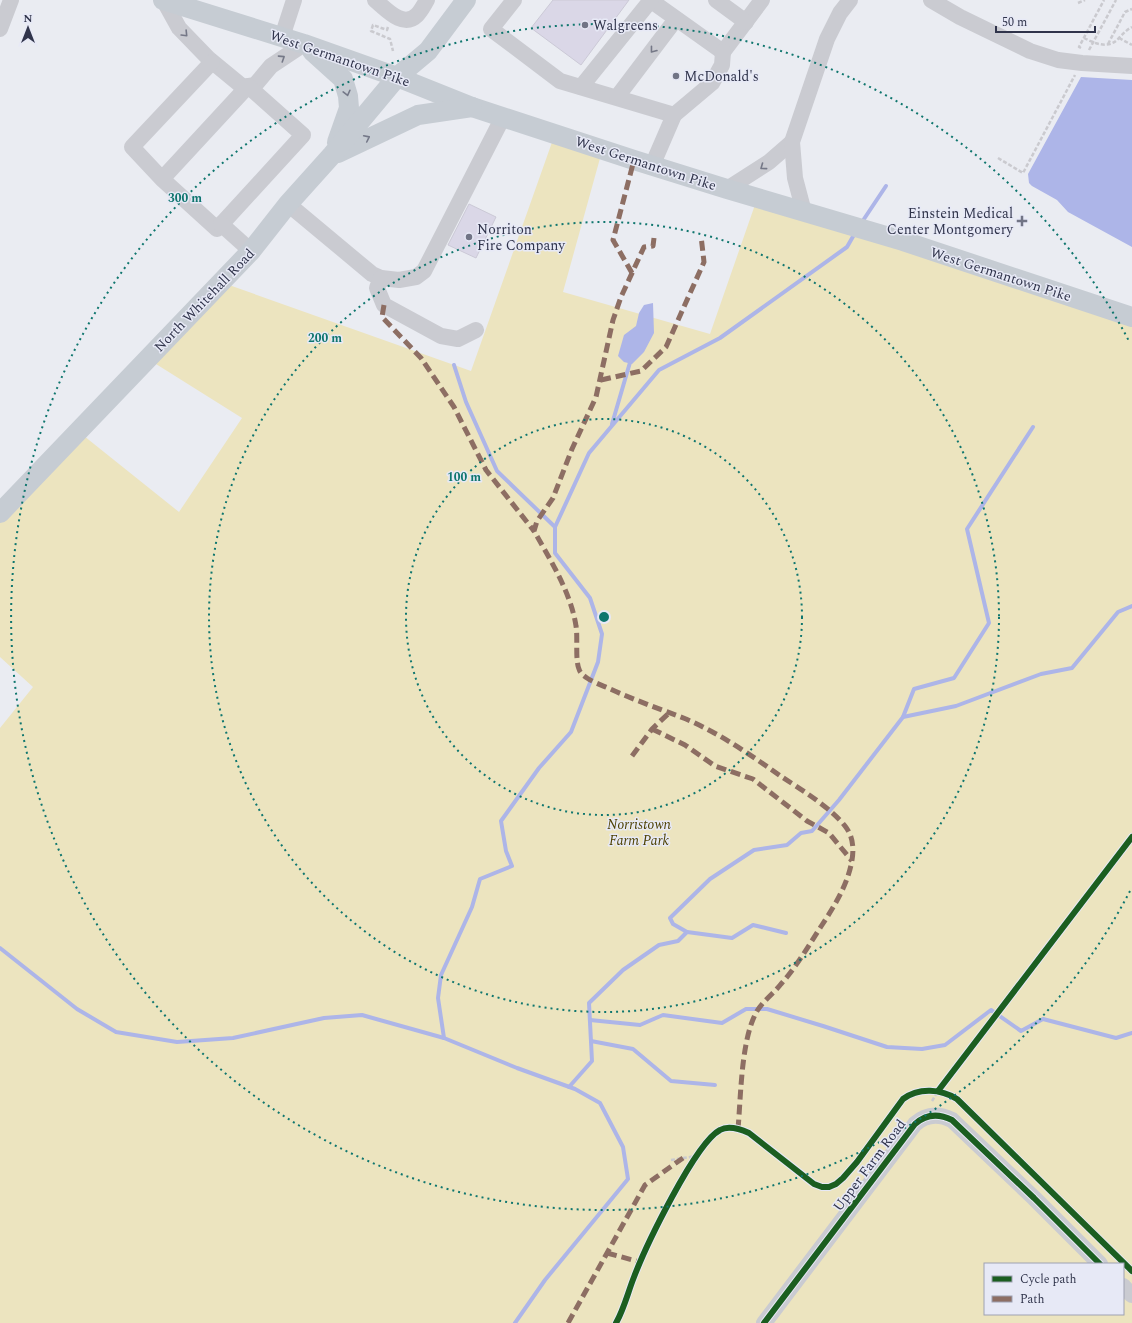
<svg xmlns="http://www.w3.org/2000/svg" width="1132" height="1323" font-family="Spectral,serif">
	<rect width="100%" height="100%" fill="#eaecf2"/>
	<!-- green -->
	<path fill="#ece4bf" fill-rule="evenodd" d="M556 131 602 151 563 292 710 334 757 199 1132 323V1323H0V728L33 687 0 657V512L84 436 179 512 242 418 148 359 229 285 471 371ZM985 1264H1123V1314H985Z"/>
	<!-- water -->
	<g fill="#adb5e8">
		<polygon points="1081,77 1132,80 1132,247 1068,212 1057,200 1032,186 1029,183 1028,174"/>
		<polygon points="653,303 654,333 644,352 632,364 624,362 618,356 624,335 636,326 639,313 644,305"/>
	</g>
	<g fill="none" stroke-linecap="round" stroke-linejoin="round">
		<!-- stream -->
		<g stroke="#adb5e8" stroke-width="4">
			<polyline points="862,222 886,186"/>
			<polyline points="454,365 466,402 497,471 555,527"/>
			<polyline points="612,424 631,359"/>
			<polyline points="903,717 914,689 954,678 989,623 967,529 1033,427"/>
			<polyline points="687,932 732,938 753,925 786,933"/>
			<polyline points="0,948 77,1009 116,1032 177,1042 233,1038 324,1018 362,1015 444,1038 517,1068 575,1089 600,1103 623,1147 628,1179 545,1280 515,1323"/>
			<polyline points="590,1020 640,1025 663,1015 722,1023 746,1009 767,1009 823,1026 887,1047 922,1049 945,1045 991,1010 1021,1031 1043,1019 1116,1038 1132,1033"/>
			<polyline points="444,1038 438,998 441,975 472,907 480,879 512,866 506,851 501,821 539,768 571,732 598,662 602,634 590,598 555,553 555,527 589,453 659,370 720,338 847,247 855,233"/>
			<polyline points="591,1041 633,1049 671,1081 715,1085"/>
			<polyline points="569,1087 592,1061 589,1003 623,970 659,945 678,941 687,932 673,924 670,918 710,879 754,850 787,845 801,833 812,831 839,800 903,717 956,706 1041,674 1072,668 1118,612 1132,606"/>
		</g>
	</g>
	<!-- building -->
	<g fill="#dad7e7" stroke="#cbc9d6">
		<polygon points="553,0 629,0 581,65 531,28"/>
		<polygon points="469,204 496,217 476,258 448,245"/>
	</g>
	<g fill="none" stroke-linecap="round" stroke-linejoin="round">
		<!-- path -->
		<g stroke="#cacacf" stroke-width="2.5" stroke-dasharray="4 2" stroke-linecap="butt">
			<polyline points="1078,3 1085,0"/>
			<polyline points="388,27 387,30 373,25 371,31 390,39 393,51"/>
			<path d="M1084 38C1094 43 1107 49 1117 40 1122 35 1126 30 1132 27"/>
			<polyline points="1119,38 1132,45"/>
			<polyline points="1108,44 1125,12 1132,9"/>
			<polyline points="1081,48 1079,47 1104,0"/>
			<polyline points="1089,50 1116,0"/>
			<polyline points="998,158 1023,173 1075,75"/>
			<polyline points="932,1101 938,1091"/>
			<polyline points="671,1160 696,1156"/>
		</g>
		<!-- minor -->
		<g stroke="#cacbd1" stroke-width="16">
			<path d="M375 0C386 9 403 29 417 15 421 11 424 5 427 0"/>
			<polyline points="514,0 491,29 560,81 674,115"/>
			<polyline points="650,0 723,52 762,0"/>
			<polyline points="716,0 746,22"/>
			<polyline points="931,0 960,17 1030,51 1058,60 1082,63 1132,66"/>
			<polyline points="164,1 179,28 209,59 243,87 255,85 271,66 304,44"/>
			<polyline points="0,29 11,0"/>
			<polyline points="282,37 294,0"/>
			<polyline points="581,87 651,0"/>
			<polyline points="617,97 676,19"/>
			<polyline points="652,166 674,115 712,83 722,65 723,52"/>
			<polyline points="162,179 217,229 303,135 248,86 162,179 132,147 212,62"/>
			<polyline points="727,189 769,162 792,142"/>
			<polyline points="288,204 372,274 381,278 399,280 416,277 424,271 503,117"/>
			<polyline points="804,212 795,178 792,142 827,39 840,13 850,0"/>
			<polyline points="221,224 251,251"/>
			<polyline points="381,278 377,288 384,305 441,336 458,339 476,330"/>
			<polyline points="1123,1286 1132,1295"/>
			<path d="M764 1323 915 1124C926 1114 938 1113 952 1120L1034 1198 1100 1264"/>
		</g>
		<!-- major -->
		<g stroke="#c6ccd3" stroke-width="20">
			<polyline points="163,0 304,44 397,77 472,107 634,160 727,189 903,241 1132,317"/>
			<polyline points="312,51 343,79 348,96 349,108 337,142"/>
			<polyline points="338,153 418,115 472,107"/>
			<polyline points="0,513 251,251 288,204 332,155 397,77 428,51 466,0"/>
		</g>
		<!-- quiet -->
		<g stroke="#8d6e63" stroke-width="5" stroke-dasharray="10 5" stroke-linecap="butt">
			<path d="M654 238 653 246 644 247 621 297 613 320 596 397 572 449 553 498 537 521 534 531C550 559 571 593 576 626 578 637 575 660 579 669 580 673 583 675 587 678 593 682 601 685 608 688 634 700 660 709 686 719 721 734 752 756 782 777 802 790 831 808 845 826 853 836 854 848 852 860 848 884 835 905 822 925 809 945 797 966 781 984 774 993 763 1001 757 1011 741 1039 741 1095 738 1129"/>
			<polyline points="632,273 613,240 634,160"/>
			<polyline points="384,305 382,317 421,358 454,407 486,470 534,531"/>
			<polyline points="601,380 641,371 666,347 704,262 701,236"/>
			<polyline points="652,729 685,745 715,766 753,779 807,821 829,833 852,861"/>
			<polyline points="632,756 652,729 669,713"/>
			<polyline points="607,1253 640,1262"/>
			<polyline points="568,1323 645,1185 683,1158"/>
		</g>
		<defs>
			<g id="cycleway">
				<polyline points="938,1091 1132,837"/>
				<path d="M616 1323C624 1309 628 1292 634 1277 645 1248 695 1143 720 1130 729 1125 740 1129 749 1133L814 1184 822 1187H829L836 1184 843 1178 857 1162 903 1099C919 1087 941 1089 957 1099L1132 1271"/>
				<path d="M764 1323 915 1124C926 1114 938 1113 952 1120L1034 1198 1100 1264"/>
			</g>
		</defs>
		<!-- cycleway casing -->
		<use href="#cycleway" stroke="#e7e9f6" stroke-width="8"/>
		<!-- cycleway -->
		<use href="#cycleway" stroke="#1b5e20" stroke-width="6"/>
	</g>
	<!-- one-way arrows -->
	<defs><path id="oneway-chevron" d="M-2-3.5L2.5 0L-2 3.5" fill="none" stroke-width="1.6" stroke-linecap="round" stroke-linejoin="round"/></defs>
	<g stroke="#757887">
		<use href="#oneway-chevron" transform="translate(185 34) rotate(46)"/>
		<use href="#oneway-chevron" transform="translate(653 50) rotate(128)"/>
		<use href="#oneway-chevron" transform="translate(282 58) rotate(-33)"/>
		<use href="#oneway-chevron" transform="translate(763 167) rotate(144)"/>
	</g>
	<g stroke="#747888">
		<use href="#oneway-chevron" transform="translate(347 93) rotate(76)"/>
		<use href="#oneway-chevron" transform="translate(367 138) rotate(-26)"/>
	</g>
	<!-- distance rings -->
	<g fill="none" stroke="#0f766e" stroke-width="2" stroke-dasharray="2 4">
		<circle cx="604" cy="617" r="198"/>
		<circle cx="604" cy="617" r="395"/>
		<path d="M1130 891A593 593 0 1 1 1130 343"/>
	</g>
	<!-- markers -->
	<g fill="#717485" stroke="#e7e9f6" stroke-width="1.5">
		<circle cx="585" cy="25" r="4"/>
		<circle cx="676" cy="76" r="4"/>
		<path d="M1020 215h4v4h4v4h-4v4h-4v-4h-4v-4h4z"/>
		<circle cx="469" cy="237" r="4"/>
	</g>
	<g text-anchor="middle" stroke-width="3" stroke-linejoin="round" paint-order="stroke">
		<!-- poi labels -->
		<g font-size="14" fill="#30344b" stroke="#e7e9f6" text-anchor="start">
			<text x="593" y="30">Walgreens</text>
			<text x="684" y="81">McDonald's</text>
			<text x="1013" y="218" text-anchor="end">Einstein Medical<tspan x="1013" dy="16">Center Montgomery</tspan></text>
			<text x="477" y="234">Norriton<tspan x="477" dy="16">Fire Company</tspan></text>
		</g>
		<!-- street labels -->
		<g font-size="14" fill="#30344b" stroke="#e7e9f6">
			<text transform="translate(340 58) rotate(19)" y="5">West Germantown Pike</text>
			<text transform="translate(646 163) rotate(18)" y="5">West Germantown Pike</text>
			<text transform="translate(1001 274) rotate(18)" y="5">West Germantown Pike</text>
			<text transform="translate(204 300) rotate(-46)" y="5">North Whitehall Road</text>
			<text transform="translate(869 1165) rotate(-53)" y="5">Upper Farm Road</text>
		</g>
		<!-- park labels -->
		<g font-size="14" font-style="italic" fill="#4e4100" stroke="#e7e9f6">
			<text x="639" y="829">Norristown<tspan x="639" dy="16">Farm Park</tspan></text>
		</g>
	</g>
	<circle cx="604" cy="617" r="6" fill="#0f766e" stroke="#e7e9f6" stroke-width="2"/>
	<g font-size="12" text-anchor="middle" font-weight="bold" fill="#0f766e" stroke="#e7e9f6" stroke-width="3" stroke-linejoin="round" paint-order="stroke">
		<text x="185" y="202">300 m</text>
		<text x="325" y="342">200 m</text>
		<text x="464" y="481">100 m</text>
	</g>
	<!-- legend -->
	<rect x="984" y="1263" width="140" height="52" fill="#e7e9f6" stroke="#9ea1b2"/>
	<rect x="992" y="1276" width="20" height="6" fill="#1b5e20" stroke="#9ea1b2"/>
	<text x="1020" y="1283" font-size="12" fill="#30344b">Cycle path</text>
	<rect x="992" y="1296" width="20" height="6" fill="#8d6e63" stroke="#9ea1b2"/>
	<text x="1020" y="1303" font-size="12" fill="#30344b">Path</text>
	<!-- north arrow -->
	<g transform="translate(28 28)" stroke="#e7e9f6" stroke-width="3" paint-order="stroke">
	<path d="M0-3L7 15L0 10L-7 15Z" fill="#30344b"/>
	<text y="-6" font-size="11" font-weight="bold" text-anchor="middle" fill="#30344b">N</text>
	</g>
	<!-- scale -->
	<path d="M996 26v6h99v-6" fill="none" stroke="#30344b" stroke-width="2"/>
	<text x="1002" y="26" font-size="12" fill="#30344b" stroke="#e7e9f6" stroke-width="3" paint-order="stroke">50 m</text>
</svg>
